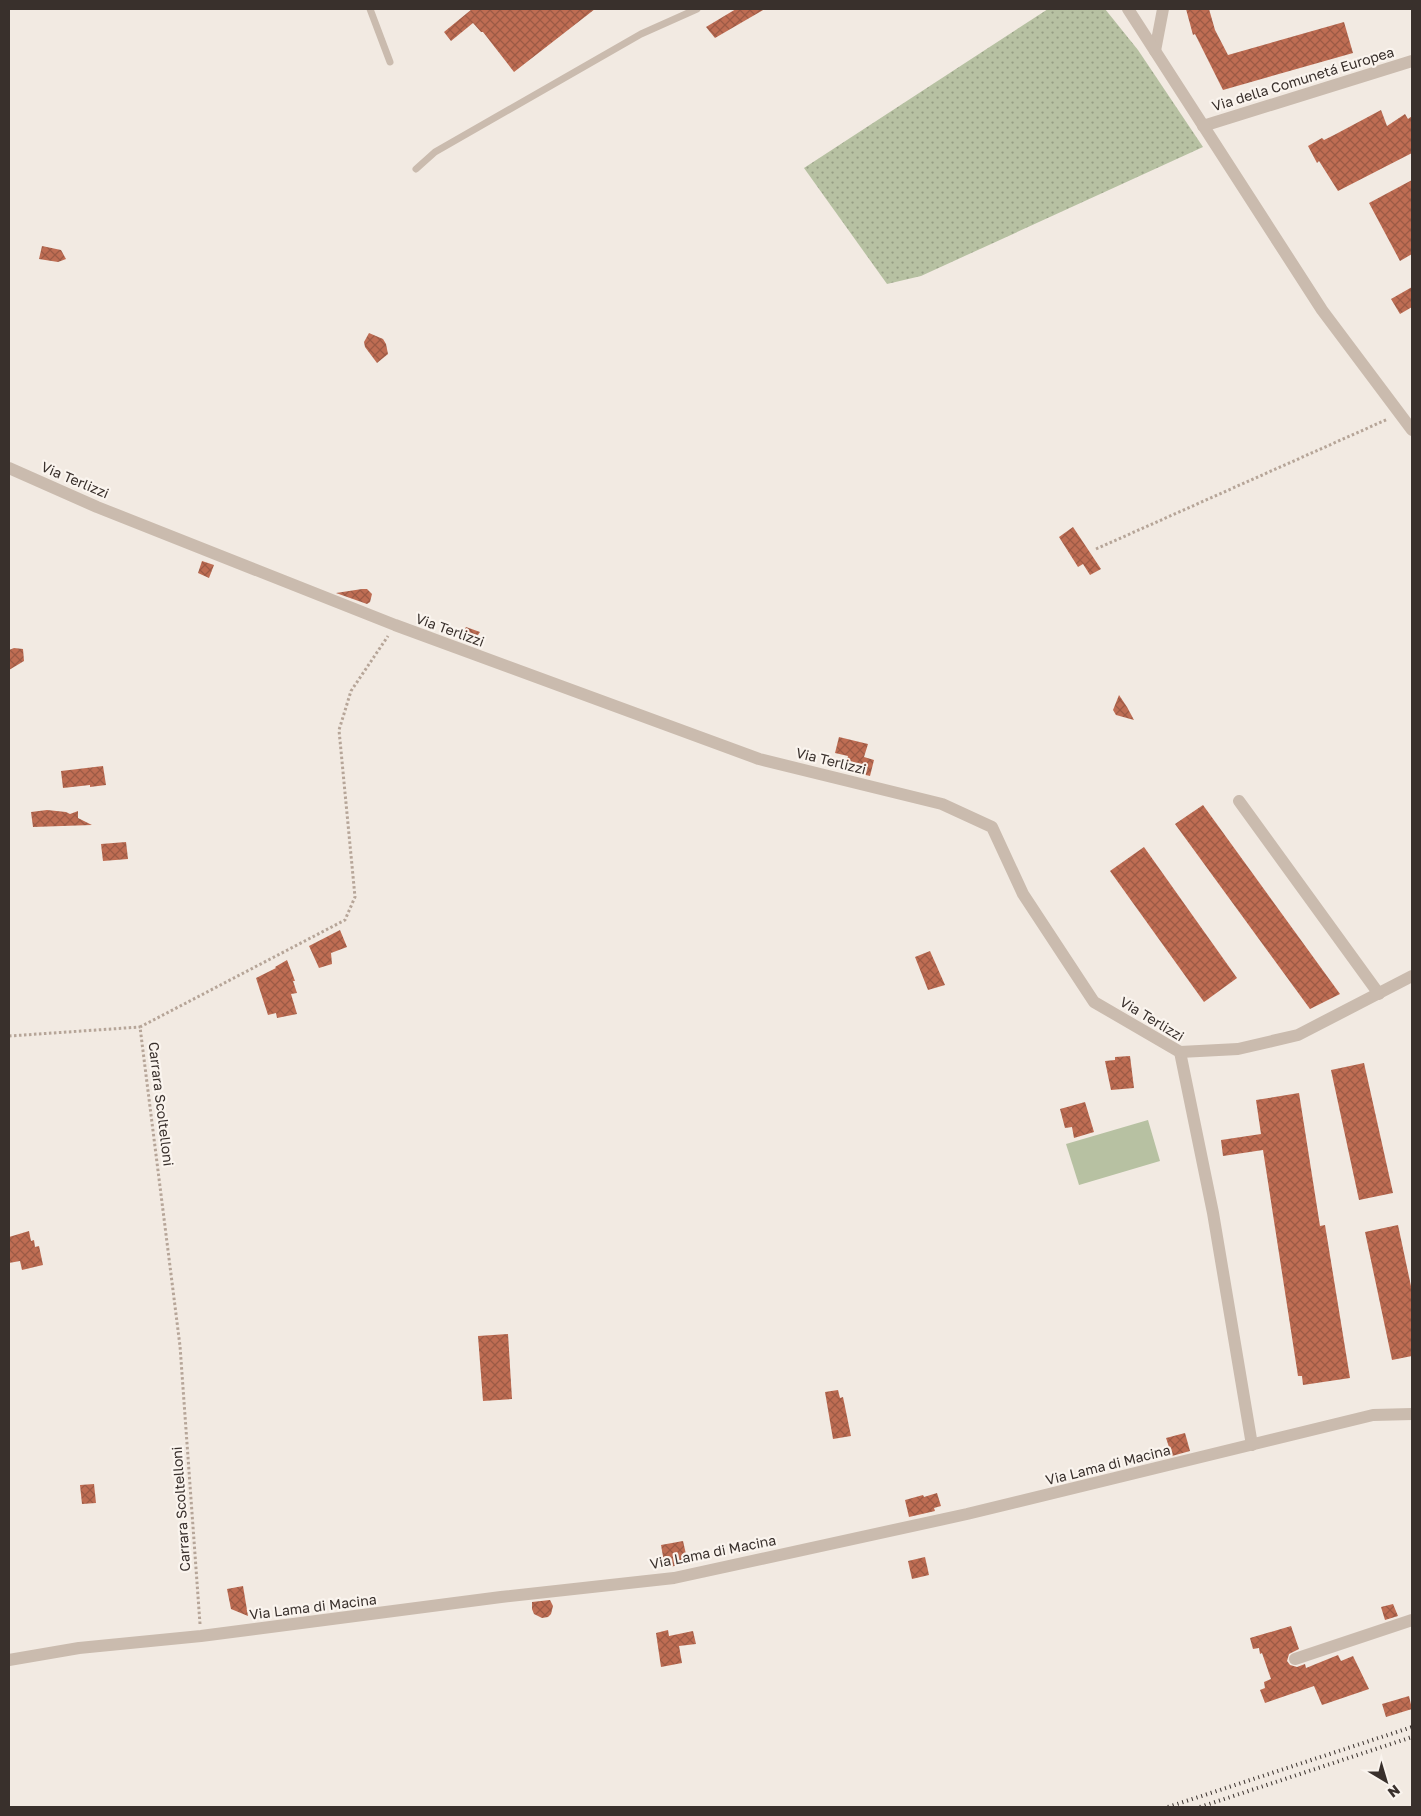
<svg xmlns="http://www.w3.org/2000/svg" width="1421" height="1816" font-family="'Golos Text',sans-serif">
	<defs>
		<pattern id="grass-dots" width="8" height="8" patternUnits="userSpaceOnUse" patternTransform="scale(1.25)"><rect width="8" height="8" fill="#b7c1a2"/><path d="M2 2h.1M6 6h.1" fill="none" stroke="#969d84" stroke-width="1.8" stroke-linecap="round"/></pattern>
		<pattern id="building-cross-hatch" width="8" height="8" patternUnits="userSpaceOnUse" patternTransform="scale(1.25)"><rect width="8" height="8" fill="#bf6d53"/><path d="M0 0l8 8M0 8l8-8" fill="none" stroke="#9c5a45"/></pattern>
	</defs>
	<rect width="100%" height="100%" fill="#f2eae2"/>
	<!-- grass -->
	<polygon fill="url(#grass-dots)" points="1048,9 1105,9 1138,50 1203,147 921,276 887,284 804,168"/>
	<!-- garden -->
	<polygon fill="#b7c1a2" points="1148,1120 1160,1161 1079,1185 1066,1144"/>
	<!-- building -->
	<g fill="url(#building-cross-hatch)">
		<polygon points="472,9 595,9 514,72 483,32 481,32 473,23 451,41 444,32"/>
		<polygon points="736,9 765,9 715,38 706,27"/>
		<polygon points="1186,9 1209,9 1215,30 1228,55 1344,22 1353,53 1223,90 1195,34 1193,35"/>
		<polygon points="1381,110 1387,126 1405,114 1408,119 1412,116 1412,153 1338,191 1319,161 1317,163 1308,146 1322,138 1324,140 1336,134"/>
		<polygon points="1412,180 1412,254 1400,261 1369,203"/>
		<polygon points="42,246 61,250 66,259 58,262 39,259"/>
		<polygon points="1412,287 1412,307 1400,314 1391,299"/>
		<polygon points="369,333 383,339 386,344 388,354 377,363 365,347 364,342"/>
		<polygon points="1073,527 1101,569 1090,575 1083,564 1078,567 1059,537"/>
		<polygon points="202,561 214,565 209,578 198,573"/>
		<polygon points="362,589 367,589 372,594 370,602 367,604 336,593"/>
		<polygon points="466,627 480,632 474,641 464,640 461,635"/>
		<polygon points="14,648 23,649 24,661 9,670 9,650"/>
		<polygon points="1119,695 1127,707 1134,720 1116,715 1113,710"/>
		<polygon points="839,737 868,744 864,757 874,760 870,776 845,770 848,756 835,753"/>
		<polygon points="103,766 106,785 90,787 90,785 63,788 61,771"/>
		<polygon points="1203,805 1340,994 1310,1009 1175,824"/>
		<polygon points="47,810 66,812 70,814 78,811 78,818 92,825 33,827 31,812"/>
		<polygon points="126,842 128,859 103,861 101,844"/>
		<polygon points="1144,847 1237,978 1204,1002 1110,871"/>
		<polygon points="340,930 347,947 331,953 332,964 319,968 309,946"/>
		<polygon points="930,951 945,985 928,990 915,957"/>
		<polygon points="287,960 295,981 293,981 297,993 291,994 297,1014 277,1018 276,1013 268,1015 256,978 276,968 275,967"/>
		<polygon points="1130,1056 1134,1088 1111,1090 1105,1061 1115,1060 1115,1057"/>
		<polygon points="1364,1063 1393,1193 1359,1200 1331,1070"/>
		<polygon points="1299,1093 1320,1226 1325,1225 1350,1378 1303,1385 1302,1376 1298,1376 1263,1150 1223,1156 1221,1140 1261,1134 1256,1100"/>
		<polygon points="1085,1102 1094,1132 1074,1138 1072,1127 1065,1128 1060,1109"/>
		<polygon points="1398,1225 1412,1291 1412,1356 1392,1360 1365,1232"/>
		<polygon points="29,1231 31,1241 34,1240 35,1247 39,1246 43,1265 22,1270 20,1261 9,1263 9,1237"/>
		<polygon points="508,1334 512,1399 483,1401 478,1336"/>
		<polygon points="838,1390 840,1398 843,1397 851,1436 833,1439 825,1392"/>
		<polygon points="1185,1433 1190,1451 1172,1456 1166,1438"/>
		<polygon points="94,1484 96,1503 82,1504 80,1485"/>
		<polygon points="937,1493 941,1506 934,1508 935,1511 909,1517 905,1500 923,1495 924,1497"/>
		<polygon points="683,1541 688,1563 665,1568 661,1545"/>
		<polygon points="925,1557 929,1575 912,1579 908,1561"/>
		<polygon points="243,1586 248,1616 231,1609 227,1589"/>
		<polygon points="550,1600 553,1606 551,1614 548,1617 542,1618 534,1614 532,1609 532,1602"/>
		<polygon points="1393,1604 1398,1616 1385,1620 1381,1607"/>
		<polygon points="1291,1626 1299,1649 1289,1654 1287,1661 1290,1665 1297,1667 1305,1664 1306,1668 1338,1655 1341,1661 1353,1656 1369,1689 1322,1705 1314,1686 1265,1703 1260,1690 1265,1688 1264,1682 1271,1679 1262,1653 1260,1654 1259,1648 1253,1649 1250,1638"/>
		<polygon points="668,1630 669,1636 693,1631 696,1644 679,1646 682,1663 661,1667 656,1633"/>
		<polygon points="1409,1696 1412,1709 1386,1717 1382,1704"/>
	</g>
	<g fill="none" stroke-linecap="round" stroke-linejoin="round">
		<!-- path -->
		<g stroke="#b6a598" stroke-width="3" stroke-dasharray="2.5 2.5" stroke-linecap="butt">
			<polyline points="1096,549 1388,419"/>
			<polyline points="9,1036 140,1027"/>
			<polyline points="200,1624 180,1346 140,1027 345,920 355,897 339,730 351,691 388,636"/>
		</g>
		<!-- service -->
		<g stroke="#cabbae" stroke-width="7">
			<polyline points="370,9 390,62"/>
			<polyline points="416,169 435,152 641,34 697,9"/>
		</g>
		<!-- minor -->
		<g stroke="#cabbae" stroke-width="12">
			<polyline points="1155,51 1163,9"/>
			<polyline points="1203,126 1412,61"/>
			<polyline points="9,468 97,507 395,625 759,759 942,804 992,827 1023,894 1094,1002 1180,1052 1213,1213 1252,1445"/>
			<polyline points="1239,801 1379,994"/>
			<polyline points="1180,1052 1238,1049 1298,1035 1412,976"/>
			<polyline points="1295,1659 1412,1620"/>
			<polyline points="9,1660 79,1648 201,1636 501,1597 674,1578 967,1514 1373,1415 1412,1414"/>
		</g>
		<!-- tertiary -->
		<polyline stroke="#cabbae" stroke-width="12" points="1128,9 1322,310 1412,430"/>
		<!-- rail -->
		<g stroke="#39302c" stroke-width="4" stroke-dasharray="1 4" stroke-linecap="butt">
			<polyline points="1168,1807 1412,1727"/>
			<polyline points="1200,1807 1412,1737"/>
		</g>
	</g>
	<g text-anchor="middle" stroke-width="4.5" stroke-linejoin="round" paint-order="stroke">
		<!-- street labels -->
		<g font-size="14" fill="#39302c" stroke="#faf4ee">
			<text transform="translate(1303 79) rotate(-17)" y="5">Via della Comunetá Europea</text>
			<text transform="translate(75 480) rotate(23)" y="5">Via Terlizzi</text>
			<text transform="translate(450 630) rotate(20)" y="5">Via Terlizzi</text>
			<text transform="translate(831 761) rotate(14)" y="5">Via Terlizzi</text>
			<text transform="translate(1152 1019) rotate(31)" y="5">Via Terlizzi</text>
			<text transform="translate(161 1104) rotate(83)" y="5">Carrara Scoltelloni</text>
			<text transform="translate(1108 1465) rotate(-14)" y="5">Via Lama di Macina</text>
			<text transform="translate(181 1509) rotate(-94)" y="5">Carrara Scoltelloni</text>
			<text transform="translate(713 1552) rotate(-11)" y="5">Via Lama di Macina</text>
			<text transform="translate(313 1607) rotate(-7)" y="5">Via Lama di Macina</text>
		</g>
	</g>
	<!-- border -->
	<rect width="1421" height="1816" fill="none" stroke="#39302c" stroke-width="20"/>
	<!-- north arrow -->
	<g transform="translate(1386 1781) rotate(142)" stroke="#faf4ee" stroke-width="4" paint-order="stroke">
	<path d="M0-4L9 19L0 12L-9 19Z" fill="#39302c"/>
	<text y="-8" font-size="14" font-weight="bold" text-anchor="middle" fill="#39302c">N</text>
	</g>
</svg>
